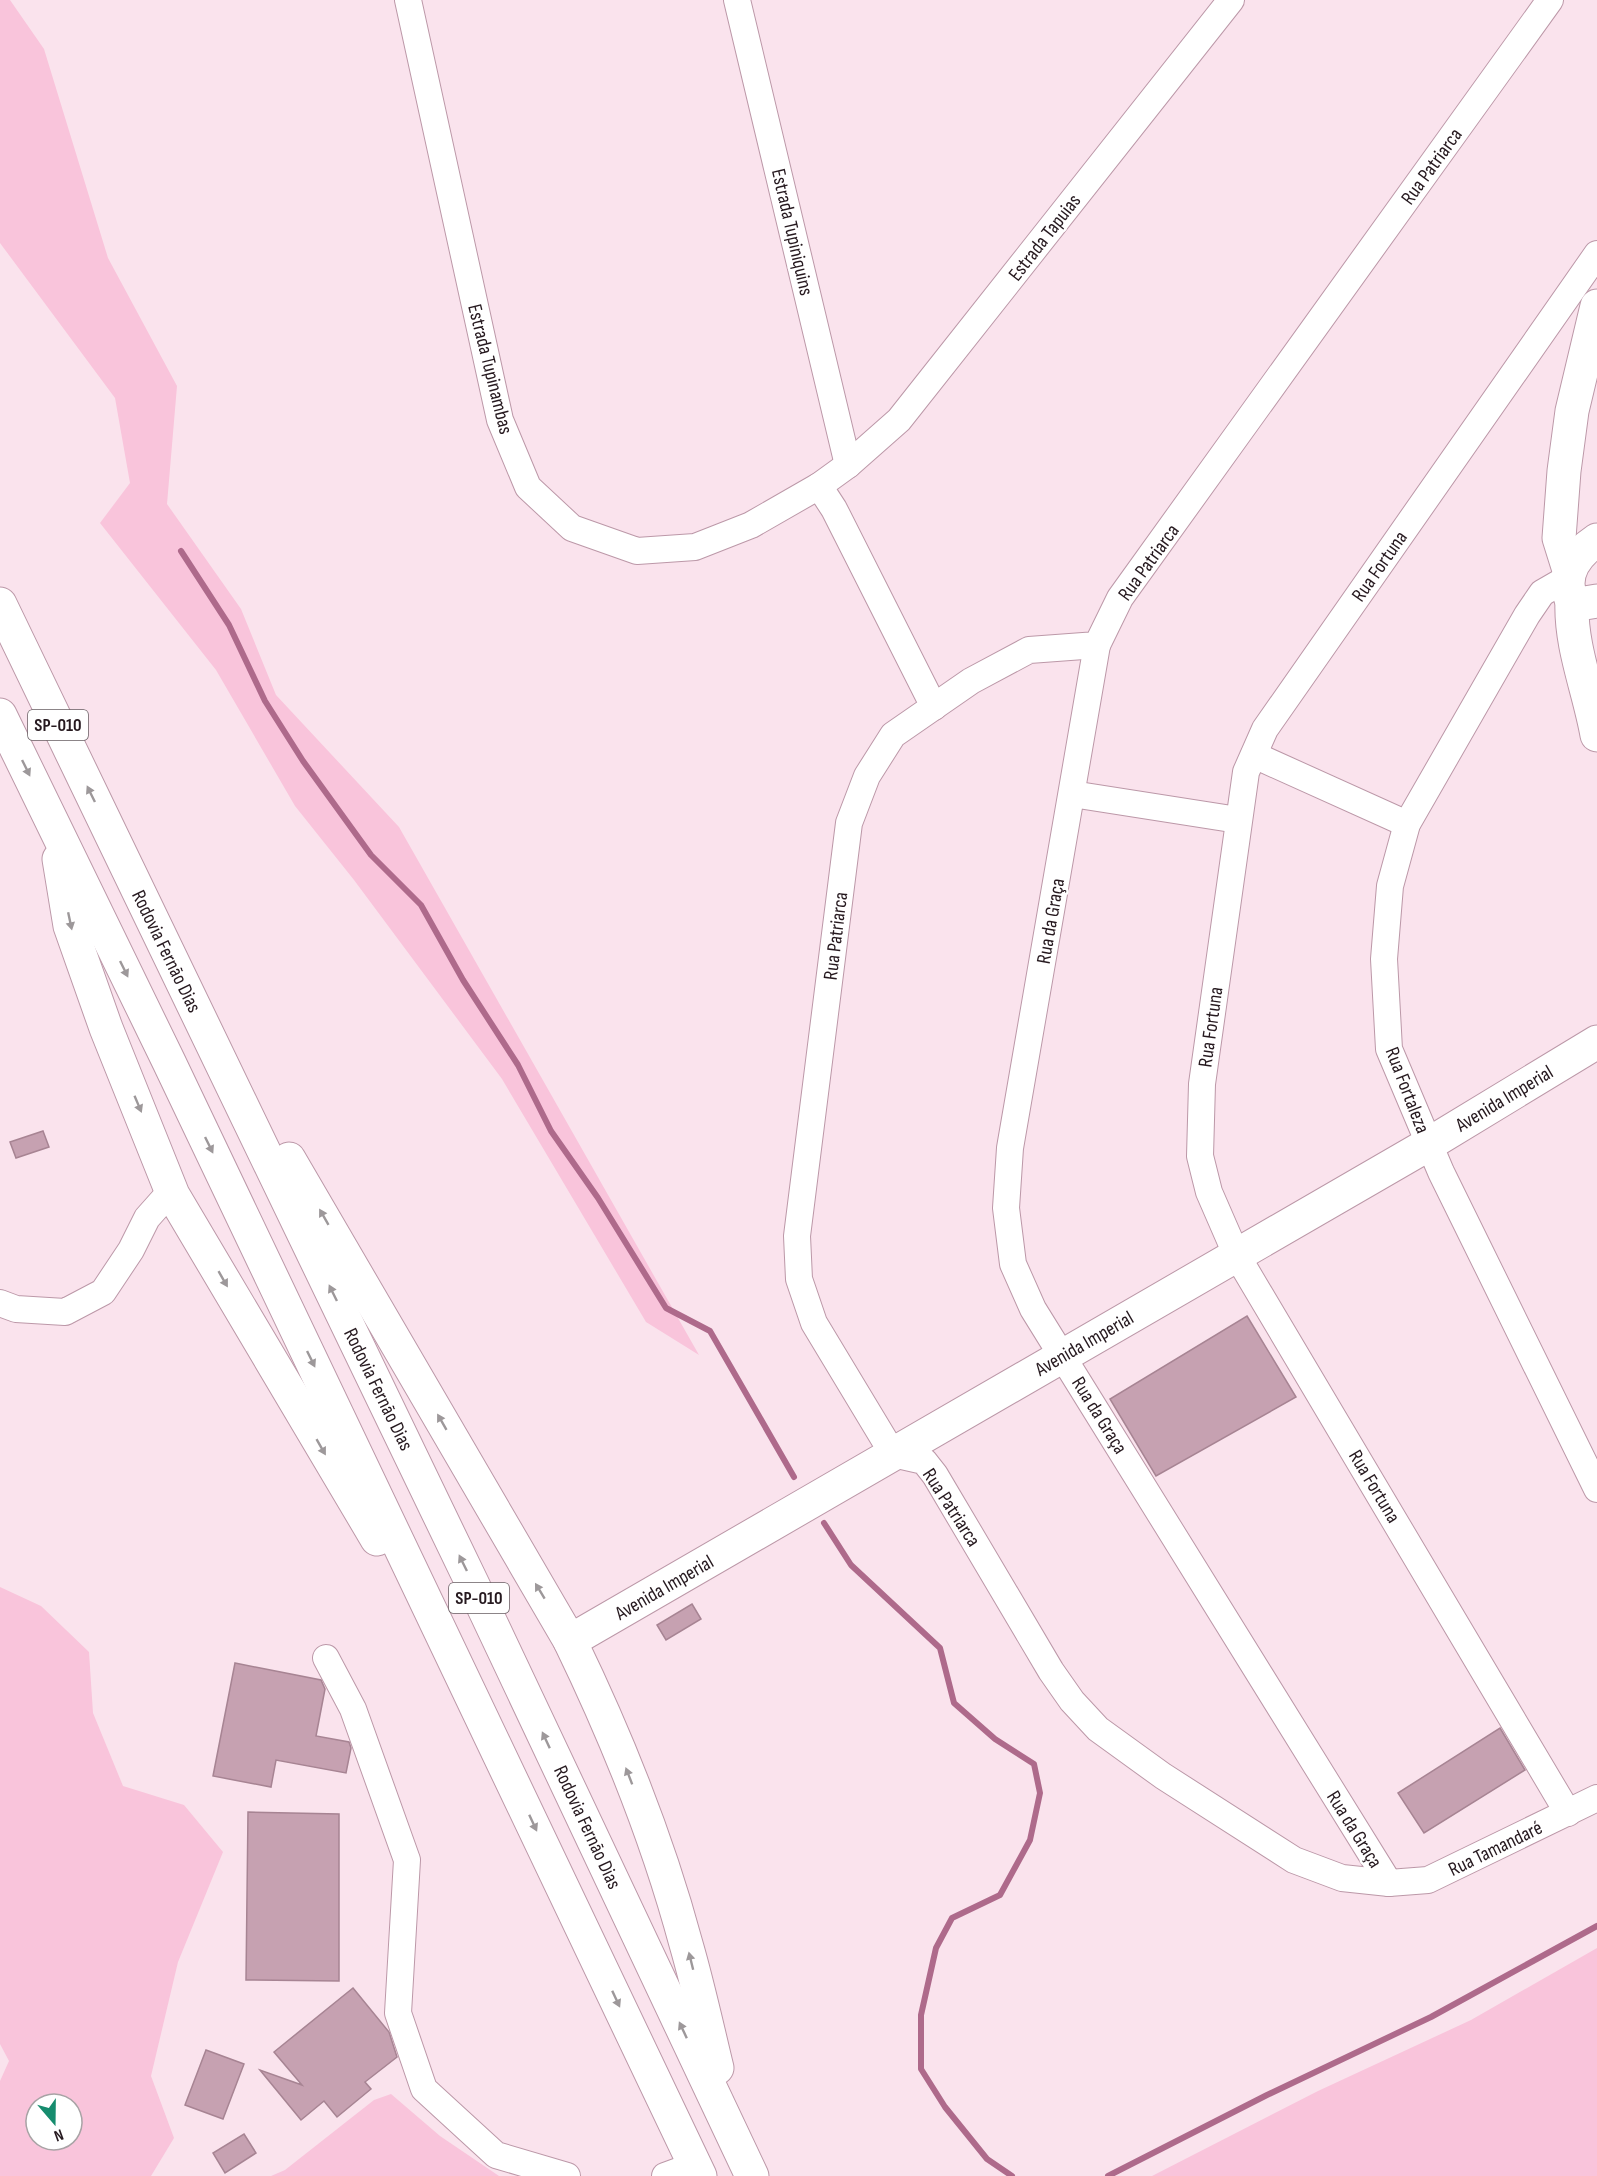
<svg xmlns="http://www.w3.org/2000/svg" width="1597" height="2176" font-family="'Sofia Sans Condensed',sans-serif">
	<rect width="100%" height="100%" fill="#fae3ed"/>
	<!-- green -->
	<g fill="#f9c4db" fill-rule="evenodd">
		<polygon points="0,0 10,0 44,49 108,258 177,386 167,504 241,609 276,695 399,827 699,1355 646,1322 502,1079 354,880 295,806 216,670 100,523 130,483 115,398 0,243"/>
		<path d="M0 1587 41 1606 89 1652 93 1713 123 1786 184 1805 223 1852 178 1962 151 2076 174 2138 151 2176H0V2081L9 2061 0 2044ZM36 2104H72V2140H36Z"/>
		<polygon points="1597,1948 1597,2176 1152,2176 1318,2091 1471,2020"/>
		<polygon points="391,2094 440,2136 499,2176 271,2176 285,2170 374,2100"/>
	</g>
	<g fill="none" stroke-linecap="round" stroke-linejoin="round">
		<!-- stream -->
		<g stroke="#ae6a8b" stroke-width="6">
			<polyline points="181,551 229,625 265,701 303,761 371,855 421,905 463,980 518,1065 551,1131 598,1198 666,1308 710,1331 794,1477"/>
			<polyline points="824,1523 851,1565 940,1648 954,1703 995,1739 1034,1764 1040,1793 1030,1840 1000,1895 952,1918 936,1948 921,2015 921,2069 945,2107 987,2159 1012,2176"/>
			<polyline points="1108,2176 1267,2095 1431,2017 1597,1926"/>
		</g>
	</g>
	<!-- building -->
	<g fill="#c6a1b1" stroke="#a78493" stroke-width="1.5">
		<polygon points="43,1131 49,1147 16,1158 10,1142"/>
		<polygon points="1247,1316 1296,1397 1156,1476 1110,1399"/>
		<polygon points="692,1604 701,1619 666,1640 657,1625"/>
		<polygon points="235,1663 321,1680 325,1689 316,1736 349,1742 351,1748 346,1773 276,1760 271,1787 213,1776"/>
		<polygon points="1500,1728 1525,1770 1424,1833 1398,1793"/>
		<polygon points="248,1812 339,1814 339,1981 246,1980"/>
		<polygon points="353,1988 389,2032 397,2057 365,2082 371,2089 337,2117 324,2101 301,2120 260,2070 302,2085 274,2052"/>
		<polygon points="206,2050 244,2064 223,2119 185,2105"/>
		<polygon points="244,2134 256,2153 225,2173 213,2153"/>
	</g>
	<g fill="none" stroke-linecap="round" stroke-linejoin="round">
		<defs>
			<g id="minor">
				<polyline points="408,0 500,420 528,487 572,528 637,551 695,547 751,525 819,486 848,465 899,420 1231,0"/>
				<polyline points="737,0 848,465"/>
				<polyline points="1550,0 1120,598 1097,645 1029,650 971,681 893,735 867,776 849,823 797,1236 799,1279 814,1323 893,1454 924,1461 935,1475 1051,1671 1072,1701 1098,1729 1163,1776 1294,1860 1342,1878 1389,1883 1428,1880 1597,1798"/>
				<polyline points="819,486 834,509 934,707"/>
				<polyline points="1568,578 1542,593 1527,615 1407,824 1390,886 1384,959 1389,1049 1441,1172 1597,1489"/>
				<polyline points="1097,645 1010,1148 1006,1208 1013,1264 1033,1309 1389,1883"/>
				<polyline points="1254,755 1407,824"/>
				<polyline points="1072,794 1238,820"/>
				<polyline points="0,1303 16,1309 65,1312 103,1292 131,1250 147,1218 163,1200 173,1195"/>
				<polyline points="326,1658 353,1709 407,1860 398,2013 424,2089 496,2155 567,2176"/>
				<polyline points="1568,1813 1236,1254 1209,1192 1200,1156 1202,1084 1246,772 1265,729 1597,254"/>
				<polyline points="665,2176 695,2165"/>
			</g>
			<g id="major">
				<path d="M1597 540C1576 554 1560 575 1572 601L1585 603 1597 601"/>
				<polyline points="1569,570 1559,538 1564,471 1572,411 1597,306"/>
				<path d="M1572 601C1570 646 1589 690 1597 735"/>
				<polyline points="570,1641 1429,1144 1597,1042"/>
			</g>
			<g id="highway">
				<polyline points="0,604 473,1585 752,2176"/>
				<polyline points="0,715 169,1062 700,2176"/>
				<polyline points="59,859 70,926 106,1028 173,1195 377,1539"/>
				<path d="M289 1159 570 1641C617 1738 658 1840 686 1944 698 1985 707 2027 717 2068"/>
			</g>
		</defs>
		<!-- minor casing -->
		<use href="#minor" stroke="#bc98a8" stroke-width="28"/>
		<!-- major casing -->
		<use href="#major" stroke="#bc98a8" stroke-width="35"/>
		<!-- highway casing -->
		<use href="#highway" stroke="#bc98a8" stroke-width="35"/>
		<!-- minor -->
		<use href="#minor" stroke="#fff" stroke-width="26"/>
		<!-- major -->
		<use href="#major" stroke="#fff" stroke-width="33"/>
		<!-- highway -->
		<use href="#highway" stroke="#fff" stroke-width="33"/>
	</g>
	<!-- one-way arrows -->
	<defs><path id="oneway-solid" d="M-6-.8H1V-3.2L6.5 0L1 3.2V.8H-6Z" transform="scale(1.5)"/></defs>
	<g fill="#9d989a">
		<use href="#oneway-solid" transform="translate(26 768) rotate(64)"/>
		<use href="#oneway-solid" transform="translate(91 794) rotate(-116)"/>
		<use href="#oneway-solid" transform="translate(70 921) rotate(78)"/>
		<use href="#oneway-solid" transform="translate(124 969) rotate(64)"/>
		<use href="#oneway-solid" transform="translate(138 1104) rotate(67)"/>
		<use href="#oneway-solid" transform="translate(209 1145) rotate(64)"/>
		<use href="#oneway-solid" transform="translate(324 1217) rotate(-120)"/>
		<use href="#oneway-solid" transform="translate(223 1279) rotate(60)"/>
		<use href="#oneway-solid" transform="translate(333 1293) rotate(-116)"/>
		<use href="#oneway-solid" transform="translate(311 1359) rotate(64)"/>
		<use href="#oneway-solid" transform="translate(442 1422) rotate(-120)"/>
		<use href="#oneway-solid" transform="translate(321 1447) rotate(60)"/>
		<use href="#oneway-solid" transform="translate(463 1563) rotate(-116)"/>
		<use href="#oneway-solid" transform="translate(540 1591) rotate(-121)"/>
		<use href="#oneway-solid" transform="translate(546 1740) rotate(-115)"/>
		<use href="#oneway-solid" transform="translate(629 1776) rotate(-111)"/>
		<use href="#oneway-solid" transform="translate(533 1823) rotate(65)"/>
		<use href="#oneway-solid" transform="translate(691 1961) rotate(-104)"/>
		<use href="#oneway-solid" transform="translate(616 1999) rotate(65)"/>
		<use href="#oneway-solid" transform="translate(683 2030) rotate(-115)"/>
	</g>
	<g text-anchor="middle" stroke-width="5" stroke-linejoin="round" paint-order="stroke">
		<!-- shield labels -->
		<g fill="#fff" stroke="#675e62" stroke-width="1.5">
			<rect x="28" y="710" width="60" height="30" rx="4.5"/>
			<rect x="449" y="1583" width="60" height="30" rx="4.5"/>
		</g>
		<g font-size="18" font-weight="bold" fill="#26191f">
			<text x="58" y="731">SP-010</text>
			<text x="479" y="1604">SP-010</text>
		</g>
		<!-- street labels -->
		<g font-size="20" fill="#26191f" stroke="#fff">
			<text transform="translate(1431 166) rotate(-54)" y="7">Rua Patriarca</text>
			<text transform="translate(793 232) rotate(77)" y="7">Estrada Tupiniquins</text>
			<text transform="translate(1044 237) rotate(-52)" y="7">Estrada Tapuias</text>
			<text transform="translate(491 369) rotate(76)" y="7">Estrada Tupinambas</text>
			<text transform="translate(1148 562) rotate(-54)" y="7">Rua Patriarca</text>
			<text transform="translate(1379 566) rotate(-55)" y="7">Rua Fortuna</text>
			<text transform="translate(1050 921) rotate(-80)" y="7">Rua da Graça</text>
			<text transform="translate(835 936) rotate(-83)" y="7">Rua Patriarca</text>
			<text transform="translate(167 951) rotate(64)" y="7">Rodovia Fernão Dias</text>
			<text transform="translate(1210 1027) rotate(-82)" y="7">Rua Fortuna</text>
			<text transform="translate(1408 1090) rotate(69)" y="7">Rua Fortaleza</text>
			<text transform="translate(1504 1098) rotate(-31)" y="7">Avenida Imperial</text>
			<text transform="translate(1084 1343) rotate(-30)" y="7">Avenida Imperial</text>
			<text transform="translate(379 1389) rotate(64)" y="7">Rodovia Fernão Dias</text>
			<text transform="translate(1100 1415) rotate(58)" y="7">Rua da Graça</text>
			<text transform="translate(1375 1486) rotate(59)" y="7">Rua Fortuna</text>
			<text transform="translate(952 1507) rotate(57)" y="7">Rua Patriarca</text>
			<text transform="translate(664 1587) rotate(-30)" y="7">Avenida Imperial</text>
			<text transform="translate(588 1827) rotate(65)" y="7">Rodovia Fernão Dias</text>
			<text transform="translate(1355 1829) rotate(58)" y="7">Rua da Graça</text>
			<text transform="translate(1495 1848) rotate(-26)" y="7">Rua Tamandaré</text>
		</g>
	</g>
	<!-- north arrow -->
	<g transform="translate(54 2122) rotate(160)"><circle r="28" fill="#ffffff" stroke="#a8a3a5" stroke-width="1.5"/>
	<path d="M0-4.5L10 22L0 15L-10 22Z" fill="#168c6e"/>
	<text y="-9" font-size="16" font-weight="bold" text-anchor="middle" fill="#26191f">N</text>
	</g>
</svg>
